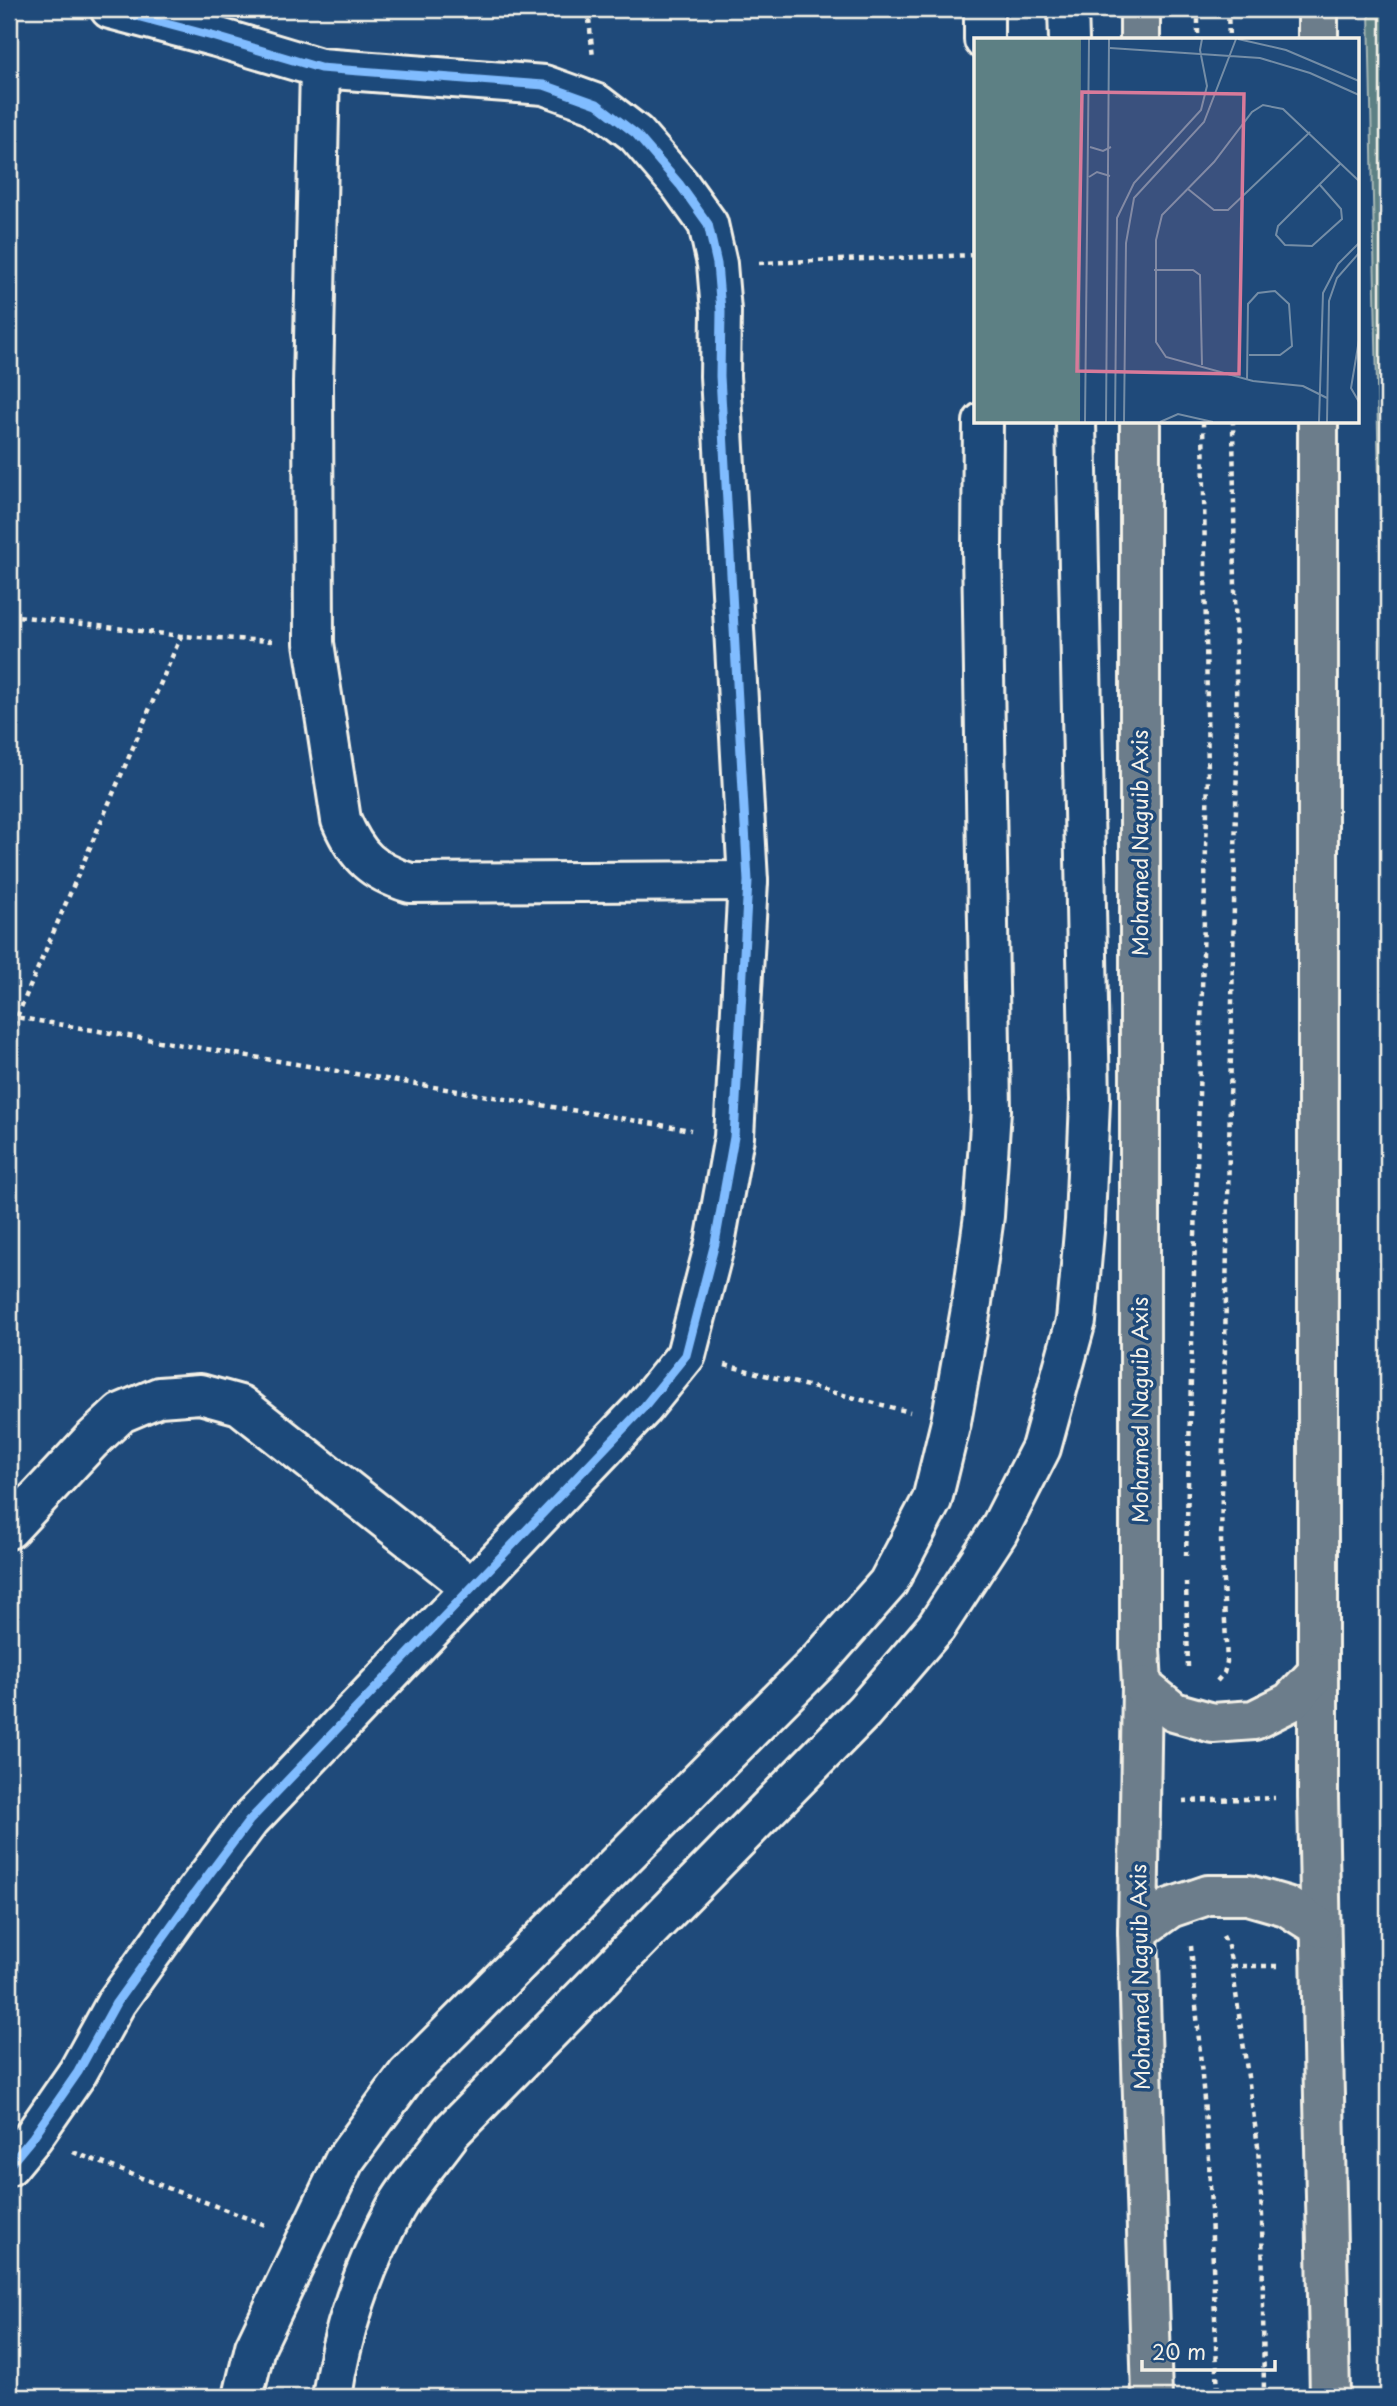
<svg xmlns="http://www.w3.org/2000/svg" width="1397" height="2406" font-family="'Playpen Sans',sans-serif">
	<rect width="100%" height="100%" fill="#1f4a7a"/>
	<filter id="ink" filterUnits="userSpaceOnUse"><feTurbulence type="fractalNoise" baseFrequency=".0143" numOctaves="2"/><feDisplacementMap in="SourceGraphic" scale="14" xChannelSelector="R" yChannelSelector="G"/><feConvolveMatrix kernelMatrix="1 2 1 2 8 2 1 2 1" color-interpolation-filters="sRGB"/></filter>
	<g filter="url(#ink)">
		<!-- green -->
		<polygon fill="#5d8084" stroke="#a8b8b6" stroke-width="2" points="1369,9 1388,9 1388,1043 1388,904"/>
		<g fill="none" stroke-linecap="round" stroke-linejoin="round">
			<defs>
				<g id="minor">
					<path d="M320 68 313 384 314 643 341 820C357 857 372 871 410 883L748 881"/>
					<polyline points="9,1529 91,1441 121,1413 159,1397 200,1394 240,1405 471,1587"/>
					<polyline points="9,2166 33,2137 78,2072 116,2003 189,1901 249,1821 643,1408 686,1355 715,1243 734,1137 748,881 720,376 721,311 717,264 708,224 680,185 636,134 597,104 544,85 320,68 216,37 110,9"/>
				</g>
				<g id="tertiary">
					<polyline points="1068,9 1069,40"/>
					<polyline points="984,40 984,9"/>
					<polyline points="243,2397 255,2347 344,2161 407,2075 820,1660 888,1583 932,1500 951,1422 971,1309 984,1216 991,1110 982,548 983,422"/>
					<path d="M332 2397C341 2333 364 2266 395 2209 410 2182 434 2157 452 2131L864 1711 936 1627 998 1532 1041 1448 1076 1321 1085 1221 1090 1100 1076 422"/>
				</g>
				<g id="primary">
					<polyline points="1140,9 1140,40"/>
					<polyline points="1318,40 1318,9"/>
					<polyline points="1140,422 1140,1647 1142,1686 1138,1931 1152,2397"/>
					<polyline points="1318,422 1318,1797 1330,2397"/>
					<polyline points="1142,1686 1174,1712 1213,1723 1254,1720 1290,1702 1318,1672"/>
					<polyline points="1138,1931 1170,1908 1208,1895 1248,1895 1286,1906 1319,1927"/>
				</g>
			</defs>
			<!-- minor casing -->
			<use href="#minor" stroke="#f4f1e8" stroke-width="44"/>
			<!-- tertiary casing -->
			<use href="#tertiary" stroke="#f4f1e8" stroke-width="44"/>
			<!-- primary casing -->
			<use href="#primary" stroke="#f4f1e8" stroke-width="44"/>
			<!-- path -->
			<g stroke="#f4f1e8" stroke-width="4.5" stroke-dasharray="5 5" stroke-linecap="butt">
				<polyline points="588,9 593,58"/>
				<polyline points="1198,9 1198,40"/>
				<polyline points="1228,9 1229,40"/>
				<polyline points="759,263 975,255"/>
				<polyline points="9,615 181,636 272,641"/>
				<polyline points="9,1016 691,1130"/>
				<polyline points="9,1045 16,1019 181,636"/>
				<polyline points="725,1365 910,1412"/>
				<polyline points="1186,1556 1208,777 1203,422"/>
				<polyline points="1186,1582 1188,1668"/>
				<polyline points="1217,1681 1224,1673 1227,1662 1221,1541 1237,758 1233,422"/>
				<polyline points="1183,1801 1275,1798"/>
				<polyline points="1223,1936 1228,1946 1232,1966 1258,2146 1262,2216 1264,2397"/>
				<polyline points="1191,1946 1209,2159 1218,2397"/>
				<polyline points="1232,1966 1281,1966"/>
				<polyline points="73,2152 268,2226"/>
			</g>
			<!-- minor -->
			<use href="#minor" stroke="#1f4a7a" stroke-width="38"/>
			<!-- tertiary -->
			<use href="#tertiary" stroke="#1f4a7a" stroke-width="38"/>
			<!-- primary -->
			<use href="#primary" stroke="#6c7d8b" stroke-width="38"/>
			<defs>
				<polyline id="cycleway" points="9,2166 33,2137 78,2072 116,2003 189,1901 249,1821 643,1408 686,1355 715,1243 734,1137 748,881 720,376 721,311 717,264 708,224 680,185 636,134 597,104 544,85 320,68 216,37 110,9"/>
			</defs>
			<!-- cycleway casing -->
			<use href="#cycleway" stroke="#1f4a7a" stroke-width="13"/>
			<!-- cycleway -->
			<use href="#cycleway" stroke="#80bcff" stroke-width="9"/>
		</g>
	</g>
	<g text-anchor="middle" stroke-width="7" stroke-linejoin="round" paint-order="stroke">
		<!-- street labels -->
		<g font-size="21" fill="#f4f1e8" stroke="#1f4a7a">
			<text transform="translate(1141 843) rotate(-90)" y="7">Mohamed Naguib Axis</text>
			<text transform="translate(1141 1410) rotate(-90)" y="7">Mohamed Naguib Axis</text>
			<text transform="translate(1141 1977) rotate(-91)" y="7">Mohamed Naguib Axis</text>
		</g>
	</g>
	<!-- overview -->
	<g transform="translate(974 38)">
		<rect width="385" height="385" fill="#1f4a7a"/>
		<path d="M0 1H107L106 384H0Z" fill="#5d8084"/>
		<path fill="none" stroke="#748da6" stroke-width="2" d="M264 1 312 12 385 43M136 10 286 20 336 35 385 57M116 109 129 113 137 109M115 139 123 134 136 138M346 147 367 171 368 181 338 208 311 207 302 197 304 188 367 125M214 151 240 172H254L336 94M180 232H219L226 237 228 327M385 302 377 350 385 364M273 342 274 266 284 255 301 253 315 266 318 308 306 317H275M353 360 329 348 279 343 192 319 182 304V202L188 177 240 124 278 74 289 67 309 71 385 143M111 384 115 1M132 384 135 1M141 384 143 180 160 145 227 72 233 48 226 12 228 1M150 384 152 205 160 160 230 84 262 1M186 384 204 376 239 384M345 384 349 255 364 226 385 205M353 384 355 263 363 240 385 215"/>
		<path fill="#d87a9a" fill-opacity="0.15" stroke="#d87a9a" stroke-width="3.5" d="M108 54 270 56 265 336 103 333Z"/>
		<rect width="385" height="385" fill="none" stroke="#f4f1e8" stroke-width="3.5"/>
	</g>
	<!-- margin -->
	<rect width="1397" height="2406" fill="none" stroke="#1f4a7a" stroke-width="35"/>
	<rect x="18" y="18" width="1362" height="2371" fill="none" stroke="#f4f1e8" stroke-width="2.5" filter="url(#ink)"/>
	<!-- scale -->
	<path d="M1142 2360v10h133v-10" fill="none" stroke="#f4f1e8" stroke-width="3.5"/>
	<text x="1152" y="2360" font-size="21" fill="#f4f1e8" stroke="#1f4a7a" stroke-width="5" paint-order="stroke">20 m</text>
</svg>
